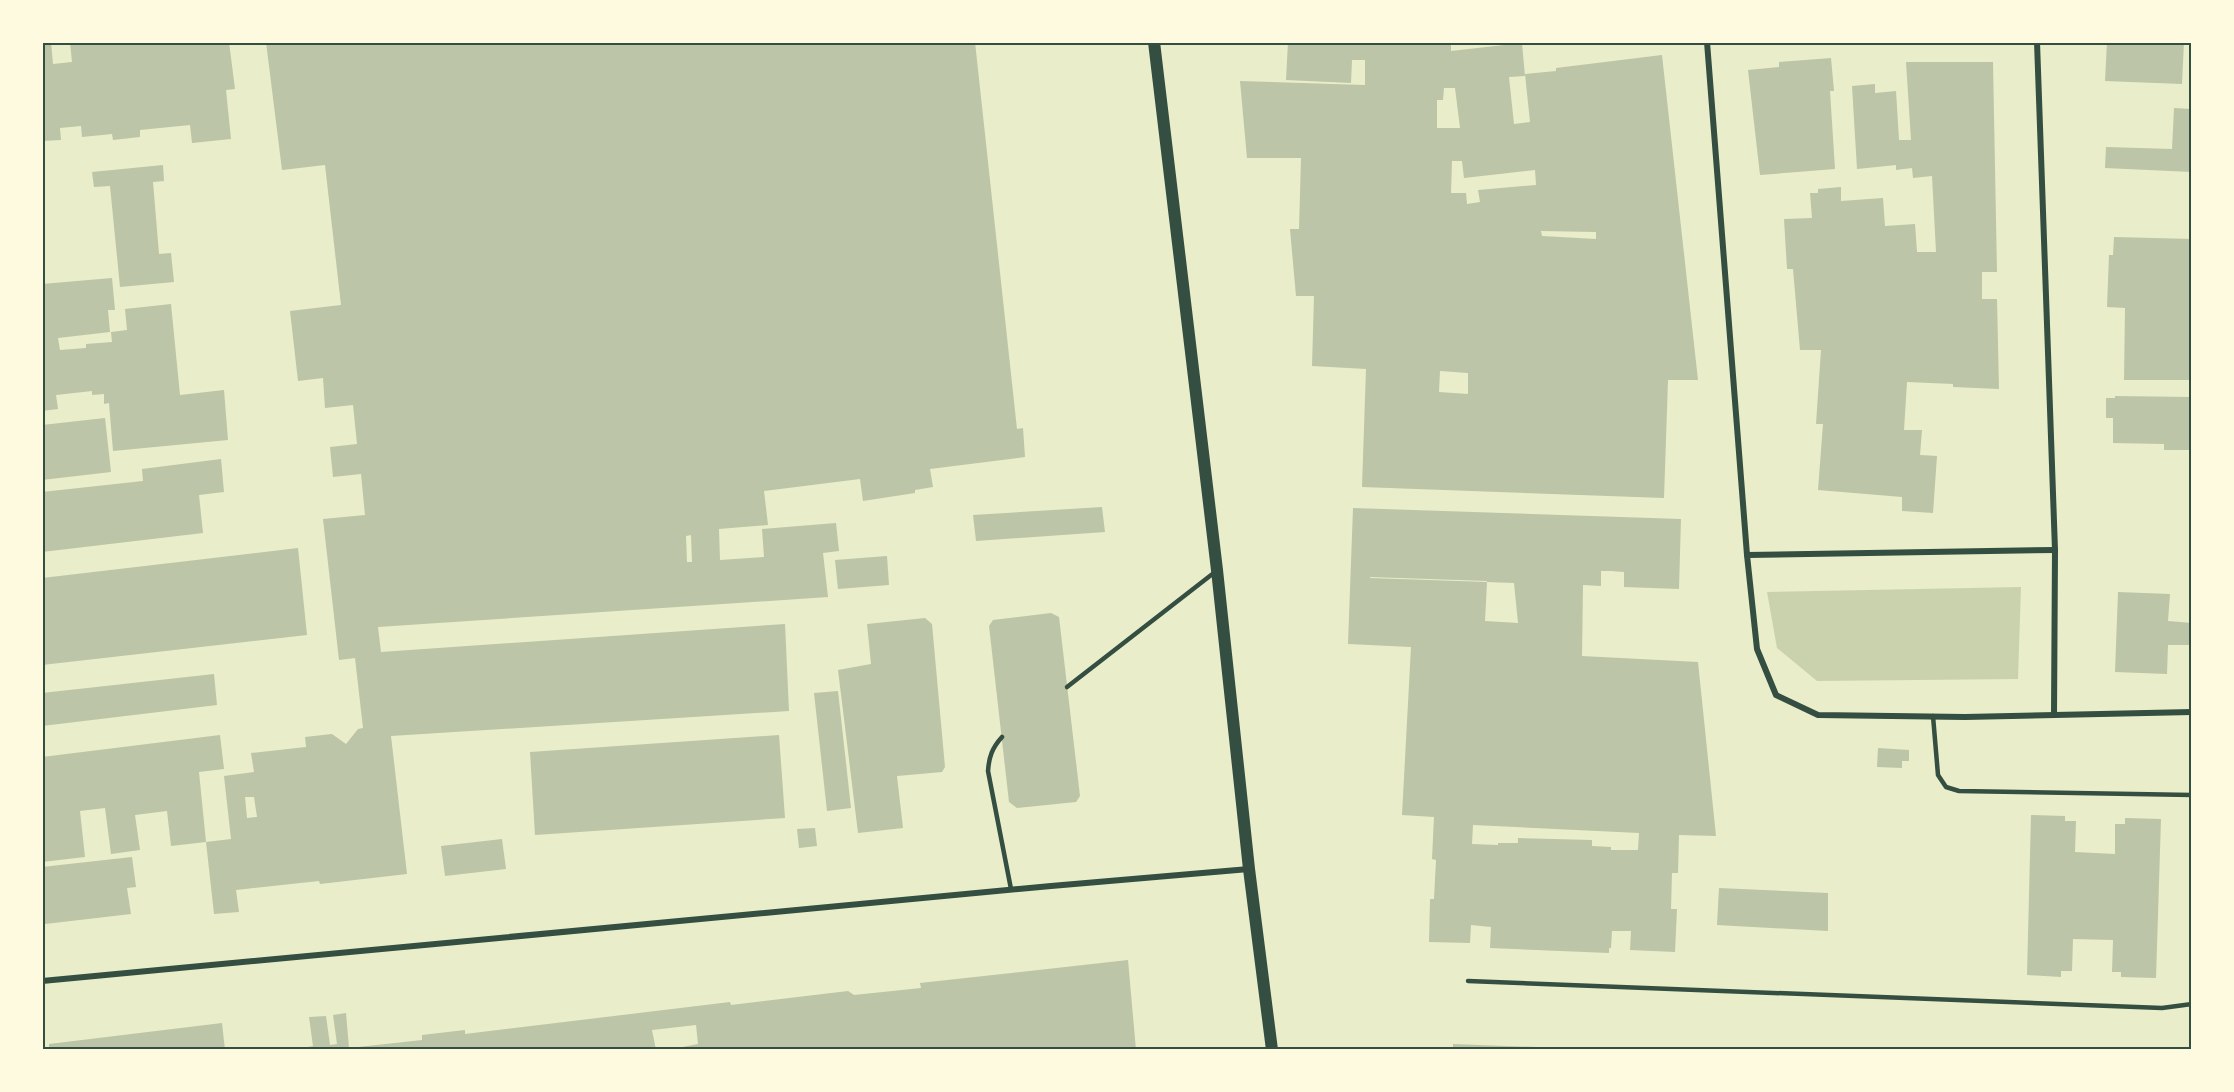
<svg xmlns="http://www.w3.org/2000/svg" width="2234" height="1092" font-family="'PT Sans',sans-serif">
	<rect width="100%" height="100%" fill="#e9edc9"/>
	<!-- green -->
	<polygon fill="#cad2ad" points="2021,587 2018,679 1817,681 1777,648 1767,592"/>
	<!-- building -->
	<g fill="#bcc5a7" fill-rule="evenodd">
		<polygon points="42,42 51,42 53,64 72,62 70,42 229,42 235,89 226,90 231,139 192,143 190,125 140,130 140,137 113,140 112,134 82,137 81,126 60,128 61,140 42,141"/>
		<path d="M266 42H975L1017 429 1023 428 1025 457 930 469 933 487 915 490V493L863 501 860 479 764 491 768 525 719 529 720 560 764 557 762 529 836 523 839 551 823 553 828 597 378 627 381 652 785 624 789 711 391 736 407 874 320 884 319 881 236 890 239 912 214 914 206 842 231 839 224 776 254 772 251 753 306 747 305 737 332 734 346 744 358 729 363 728 355 658 339 660 323 519 365 515 361 474 333 477 330 447 357 444 353 405 325 408 323 378 298 381 290 311 341 305 325 165 282 170ZM691 535 692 562H687L686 536ZM245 797H254L257 817 247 818Z"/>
		<path d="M1288 42H1427V45L1451 42V51L1522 43 1525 76 1509 77 1514 124 1530 122 1525 74 1556 71V68L1662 55 1698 380H1668L1664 498 1362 487 1366 369 1312 366 1314 296H1296L1290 229H1299L1301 158H1247L1240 81 1365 85V60H1352L1351 83 1286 80ZM1444 88H1455L1460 128H1437V100H1443ZM1452 161H1462L1464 178 1535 170 1536 185 1478 190 1480 202 1467 204 1466 193H1451ZM1541 231 1596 232V239L1542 236ZM1440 371 1468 373V394L1439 392Z"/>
		<polygon points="2107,42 2184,42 2182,84 2105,81"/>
		<polygon points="1831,58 1834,91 1830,91 1835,169 1760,175 1748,70 1779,67 1779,62"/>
		<polygon points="1906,62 1993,62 1997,272 1982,272 1982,299 1997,299 1999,389 1953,387 1953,384 1907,382 1904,430 1922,430 1920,455 1937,456 1933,513 1902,511 1902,497 1818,490 1823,424 1816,424 1821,350 1800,350 1793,269 1787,269 1784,219 1812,218 1810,193 1818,193 1818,189 1841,187 1841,201 1883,198 1885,226 1915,224 1917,252 1936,252 1932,176 1913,178 1912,168 1896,170 1896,165 1857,169 1852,86 1875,84 1875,93 1896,91 1899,140 1911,140"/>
		<polygon points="2174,108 2192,109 2192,172 2105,168 2106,147 2172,149"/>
		<polygon points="163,165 164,181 153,182 159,254 171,253 174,282 120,287 110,186 94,187 92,172"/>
		<polygon points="2114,237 2192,239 2192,380 2124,380 2125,308 2107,307 2109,255 2113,255"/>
		<polygon points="112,278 115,310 108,310 110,332 58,338 60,350 86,348 86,344 112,342 111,332 127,330 125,309 171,304 180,395 224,390 228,440 113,451 109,403 104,404 104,394 92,395 92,391 56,395 58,409 42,411 42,284"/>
		<polygon points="2115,396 2192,397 2192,450 2164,450 2164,444 2113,443 2113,418 2106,418 2106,398 2115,398"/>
		<polygon points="105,418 111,472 42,480 42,425"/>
		<polygon points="221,459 224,492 199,495 203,533 42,552 42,492 143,481 142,469"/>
		<polygon points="1102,507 1105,532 976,541 973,515"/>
		<path d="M1353 508 1681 519 1679 589 1624 587V572L1611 571H1601V586L1583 585 1582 656 1698 662 1716 836 1679 835 1678 873H1672L1671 909H1677L1675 952 1630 950 1631 931H1612L1611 948H1609V953L1490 948 1491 927 1471 925 1470 943 1429 942 1430 899H1434L1436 860 1432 859 1434 817 1402 815 1411 647 1348 644ZM1370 577 1487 581V582L1370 578ZM1487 582 1514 583 1518 623 1485 621ZM1473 825 1639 833 1638 850H1611V847L1592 846V840L1518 838V843H1498V845L1472 844Z"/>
		<polygon points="298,548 307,635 42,665 42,578"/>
		<polygon points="887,556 889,585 838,589 835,560"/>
		<polygon points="2118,592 2170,594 2168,621 2192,623 2192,645 2168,645 2167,674 2115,672"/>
		<polygon points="1051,613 1059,617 1080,796 1076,802 1017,808 1009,802 989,626 993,620"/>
		<polygon points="925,618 932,624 945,767 942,772 897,776 903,828 858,833 838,670 871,664 867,624"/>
		<polygon points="214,674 217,705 42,726 42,693"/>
		<polygon points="838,691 851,808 827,811 814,693"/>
		<polygon points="220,735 224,769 199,772 206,842 171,846 167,811 135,815 140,850 111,854 105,808 80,811 85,857 42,862 42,757"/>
		<polygon points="779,735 785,818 535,835 530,752"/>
		<polygon points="1878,748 1909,750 1909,761 1902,761 1902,768 1877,767"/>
		<polygon points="2031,815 2065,816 2065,821 2076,821 2075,852 2115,854 2115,824 2125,824 2125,818 2161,819 2156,978 2121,977 2121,972 2112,972 2113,940 2073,939 2072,971 2061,971 2061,977 2027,975"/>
		<polygon points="815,828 817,846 799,848 797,829"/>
		<polygon points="502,839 506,869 445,876 441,846"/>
		<polygon points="132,857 136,887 127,888 131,914 45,924 42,867"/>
		<polygon points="1719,888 1828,893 1828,931 1717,925"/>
		<polygon points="1128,960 1136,1050 667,1050 698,1044 696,1025 652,1030 656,1050 292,1050 313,1046 309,1017 326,1016 330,1045 337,1044 333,1015 346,1013 349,1048 422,1040 422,1035 465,1030 465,1034 730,1002 731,1005 848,991 854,995 921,988 920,983"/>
		<polygon points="222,1023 225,1050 49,1050 49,1044"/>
		<polygon points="1453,1044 1564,1048 1564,1050 1453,1050"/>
	</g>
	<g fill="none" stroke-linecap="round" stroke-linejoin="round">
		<!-- service -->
		<g stroke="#344e41" stroke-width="4.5">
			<polyline points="1067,687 1215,572"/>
			<polyline points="1933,716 1938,775 1946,787 1959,791 2192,795"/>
			<path d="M1002 737C992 748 989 757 988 771L1011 889"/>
			<polyline points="1468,981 2162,1008 2192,1004"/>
		</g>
		<!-- minor -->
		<g stroke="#344e41" stroke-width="6">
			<polyline points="1707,42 1747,555 1757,649 1776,695 1818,715 1965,717 2192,712"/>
			<polyline points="2037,42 2055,550 2054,715"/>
			<polyline points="1747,555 2055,550"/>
			<polyline points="42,981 1051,886 1249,869"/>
		</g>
		<!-- secondary -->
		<polyline stroke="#344e41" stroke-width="12" points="1154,42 1217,570 1249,869 1272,1050"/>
	</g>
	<!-- border -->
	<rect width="2234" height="1092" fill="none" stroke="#fefae0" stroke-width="87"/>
	<rect x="44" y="44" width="2146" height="1004" fill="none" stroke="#344e41" stroke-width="2"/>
</svg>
